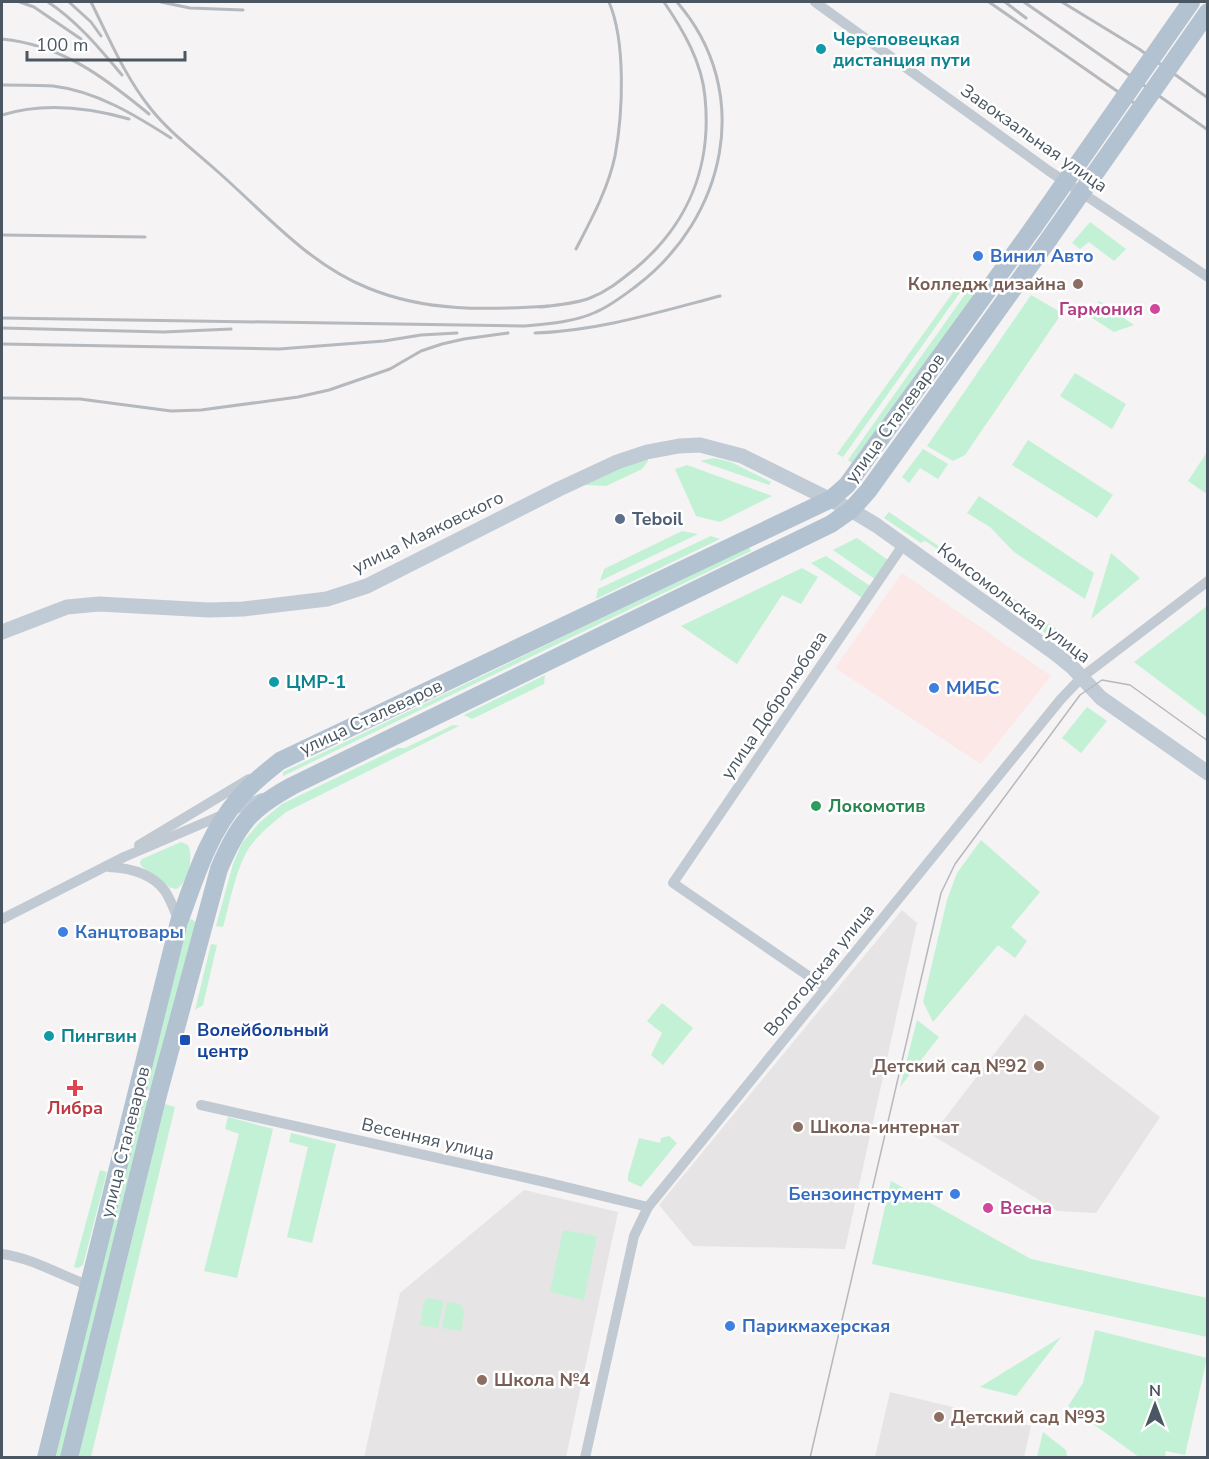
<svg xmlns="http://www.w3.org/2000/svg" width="1209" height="1459" font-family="'Nunito Sans',sans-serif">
	<rect width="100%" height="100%" fill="#f5f3f3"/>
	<!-- education -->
	<g fill="#e6e4e5">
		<polygon points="902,910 917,923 845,1249 693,1246 659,1205"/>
		<polygon points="1025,1014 1160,1117 1096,1213 1057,1211 932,1135"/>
		<polygon points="524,1190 618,1212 566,1457 364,1458 400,1293"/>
		<polygon points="890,1392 1031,1426 1024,1457 875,1457"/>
	</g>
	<!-- medical -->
	<polygon fill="#fce8e6" points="902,573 1051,676 981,764 835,668"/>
	<!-- green -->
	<g fill="#c3f1d5">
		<polygon points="1090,222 1126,249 1114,261 1089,242 1080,249 1072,243"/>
		<polygon points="962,280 966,284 843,457 837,454"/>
		<polygon points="971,286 979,291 856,466 848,460"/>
		<polygon points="1031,295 1062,313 965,455 953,461 927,446"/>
		<polygon points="1099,301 1134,325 1114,332 1089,316"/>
		<polygon points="1075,373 1126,404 1112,429 1060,396"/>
		<polygon points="1028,440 1113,495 1097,518 1012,465"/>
		<polygon points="923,449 948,464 938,479 920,468 909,483 902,477"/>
		<polygon points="1207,452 1207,494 1188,481"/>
		<polygon points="648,457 648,461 642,469 606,486 586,485 584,482"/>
		<polygon points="714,458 731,462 771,482 769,485 700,461"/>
		<polygon points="687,465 772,496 720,522 696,516 675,469"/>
		<polygon points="979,496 1094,573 1085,599 1014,552 990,527 967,513"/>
		<polygon points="889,512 969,567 964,573 943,558 944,554 927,542 924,541 921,543 884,518"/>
		<polygon points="682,531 698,534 600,581 604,569"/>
		<polygon points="711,536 720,539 596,599 598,589"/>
		<polygon points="857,538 888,560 875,579 833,550"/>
		<polygon points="749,547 751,551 283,776 283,772"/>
		<polygon points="1111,553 1140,578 1091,619"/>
		<polygon points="826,556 870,586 862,598 811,563"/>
		<polygon points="802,568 818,577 801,604 782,595 737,664 681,626"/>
		<polygon points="984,578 1061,632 1055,640 979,585"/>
		<polygon points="1207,606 1207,717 1134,662"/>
		<polygon points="545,675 544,684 472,719 464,715"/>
		<polygon points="1087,707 1107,721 1081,753 1062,738"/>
		<path d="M453 725 459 726 286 812C273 823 261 832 251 845 236 866 230 903 223 927L216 926 233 864 242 843 259 823 282 804 398 748H405Z"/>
		<polygon points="981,840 1040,892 1011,927 1027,941 1015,958 998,945 933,1022 923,1002 947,900 957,873"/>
		<path d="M181 842 188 845C194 857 188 883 176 889L171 888 141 866 140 862 142 859Z"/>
		<polygon points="191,919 196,922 153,1092 145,1089 189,920"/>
		<polygon points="211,944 217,945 203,1005 195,1010"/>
		<polygon points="662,1003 693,1028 663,1065 651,1055 662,1033 647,1021"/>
		<polygon points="917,1020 939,1037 900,1087"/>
		<polygon points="142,1100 149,1101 61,1457 53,1458"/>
		<polygon points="165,1104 175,1107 91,1457 78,1458"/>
		<polygon points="228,1117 273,1129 237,1278 204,1271 239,1134 225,1129"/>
		<polygon points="291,1133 336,1144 312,1243 287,1237 308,1147 289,1142"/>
		<polygon points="669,1136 677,1143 641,1187 628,1181 628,1176 639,1138 660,1143 661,1138"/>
		<polygon points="100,1170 107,1172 83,1265 78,1268 74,1267"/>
		<polygon points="891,1181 1031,1259 1207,1298 1207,1337 872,1264"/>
		<polygon points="563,1230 597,1236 584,1300 550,1292"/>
		<polygon points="429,1298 444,1301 438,1328 420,1325 424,1301"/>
		<polygon points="447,1302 460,1304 464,1312 461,1331 442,1328"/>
		<polygon points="1095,1330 1207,1358 1185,1455 1166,1451 1165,1457 1139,1457 1068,1406 1083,1383"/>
		<polygon points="1061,1337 1016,1396 980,1387"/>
		<polygon points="1043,1432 1066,1450 1067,1457 1037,1457"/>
	</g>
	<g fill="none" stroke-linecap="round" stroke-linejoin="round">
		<!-- street -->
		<g stroke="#c1cad2" stroke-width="10">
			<polyline points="815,2 1049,171 1208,277"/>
			<polyline points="139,845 249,779"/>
			<path d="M109 867C129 868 152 873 165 891 171 900 175 912 179 922"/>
			<polyline points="2,919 124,857 262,798"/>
			<polyline points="826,988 673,883 903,545"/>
			<polyline points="201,1105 545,1182 648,1207"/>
			<path d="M2 1254C32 1258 60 1275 90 1286"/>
			<polyline points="585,1458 634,1236 648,1207 1061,699 1082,677 1208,581"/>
		</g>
		<!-- secondary -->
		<polyline stroke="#c1cbd6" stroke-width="15" points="2,632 67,607 99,604 209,610 243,609 327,599 367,586 559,489 617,462 647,452 679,446 700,445 742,456 851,510 876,525 1056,654 1072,667 1101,698 1208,773"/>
		<!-- primary -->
		<g stroke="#b3c2d1" stroke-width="18">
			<path d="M46 1458 179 922C195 878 208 834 239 798 251 784 266 772 280 761L831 499 847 485 1033 228"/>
			<path d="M69 1458 158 1095 219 869C238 824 250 809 292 786L831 524 851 510 868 491 1049 239"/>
		</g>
		<!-- tram -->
		<polyline stroke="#b5b8bd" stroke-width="1.5" points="810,1458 941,893 955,864 1080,695 1102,680 1130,685 1208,741"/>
		<!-- rail -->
		<g stroke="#b5b8bd" stroke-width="3">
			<polyline points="20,2 34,7 81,39"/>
			<path d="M48 2C77 21 100 49 122 75"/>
			<polyline points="69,2 91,22 101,36"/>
			<path d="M91 2C109 38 125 77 151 109 170 133 195 151 217 171 265 213 308 264 368 288 426 312 487 310 548 306"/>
			<polyline points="161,2 190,8 243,10"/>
			<polyline points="989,2 1137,105"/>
			<polyline points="1005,2 1026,18"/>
			<polyline points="1024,2 1208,130"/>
			<polyline points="1062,2 1139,49 1208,98"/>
			<path d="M2 39C62 45 104 77 149 114"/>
			<path d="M2 85C18 85 36 85 53 86 96 91 135 115 171 138"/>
			<path d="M2 115C44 102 87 107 129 119"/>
			<polyline points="2,235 145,237"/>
			<path d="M576 249C591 220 608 189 615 156 623 113 626 42 609 2"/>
			<path d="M540 307C556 305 575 304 590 298 608 291 621 280 636 268 688 224 712 166 705 97 702 62 683 30 664 2"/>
			<path d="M2 318 524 326C547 324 575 322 596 312 610 306 623 296 635 287 726 219 755 92 677 2"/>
			<polyline points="2,328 164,332 231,329"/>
			<path d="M535 333C598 331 659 312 720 296"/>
			<polyline points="2,344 279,349 384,341 421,335 457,333"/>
			<polyline points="2,398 80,399 171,411 201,410 298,397 329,390 390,369 421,351 442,344 464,339 508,333"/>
		</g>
		<!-- primary-bridge -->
		<g stroke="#b3c2d1" stroke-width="18">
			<polyline points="1033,228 1191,2"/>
			<polyline points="1049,239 1208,12"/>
		</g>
	</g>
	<!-- markers -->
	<g fill="#0f9aa8" stroke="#fff" stroke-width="2">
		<circle cx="821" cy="49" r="6"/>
		<circle cx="274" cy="682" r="6"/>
		<circle cx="49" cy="1036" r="6"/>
	</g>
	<g fill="#3f7fe0" stroke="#fff" stroke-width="2">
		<circle cx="978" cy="256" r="6"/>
		<circle cx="934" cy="688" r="6"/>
		<circle cx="63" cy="932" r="6"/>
		<circle cx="955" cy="1194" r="6"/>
		<circle cx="730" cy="1326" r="6"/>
	</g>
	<g fill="#8d6e63" stroke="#fff" stroke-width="2">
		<circle cx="1078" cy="284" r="6"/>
		<circle cx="1039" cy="1066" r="6"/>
		<circle cx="798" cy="1127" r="6"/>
		<circle cx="482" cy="1380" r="6"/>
		<circle cx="939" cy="1417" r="6"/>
	</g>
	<g fill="#d1479c" stroke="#fff" stroke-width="2">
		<circle cx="1155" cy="309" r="6"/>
		<circle cx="988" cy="1208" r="6"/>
	</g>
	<circle fill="#5c6f8a" stroke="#fff" stroke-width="2" cx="620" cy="519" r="6"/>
	<circle fill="#2e9e5b" stroke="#fff" stroke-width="2" cx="816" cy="806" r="6"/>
	<rect fill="#1a4fb4" stroke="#fff" stroke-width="2" x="179" y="1034" width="12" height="12" rx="3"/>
	<path fill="#e0444e" stroke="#fff" stroke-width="2" d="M72 1079h6v6h6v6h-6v6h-6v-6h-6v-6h6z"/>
	<g text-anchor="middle" stroke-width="5" stroke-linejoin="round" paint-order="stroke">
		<!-- culture labels -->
		<g font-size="18" font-weight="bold" fill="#0d838f" stroke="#fff" text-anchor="start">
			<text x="833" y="45">Череповецкая<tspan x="833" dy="21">дистанция пути</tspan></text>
			<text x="286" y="688">ЦМР-1</text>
			<text x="61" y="1042">Пингвин</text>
		</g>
		<!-- street labels -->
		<g font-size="18" fill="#4a5661" stroke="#fff">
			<text transform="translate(1034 138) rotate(35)" y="6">Завокзальная улица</text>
			<text transform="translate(895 418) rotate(-54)" y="6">улица Сталеваров</text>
			<text transform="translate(428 532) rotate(-26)" y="6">улица Маяковского</text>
			<text transform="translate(1014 603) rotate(37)" y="6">Комсомольская улица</text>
			<text transform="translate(774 705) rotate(-56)" y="6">улица Добролюбова</text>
			<text transform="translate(371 717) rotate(-25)" y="6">улица Сталеваров</text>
			<text transform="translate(819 970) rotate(-51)" y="6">Вологодская улица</text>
			<text transform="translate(428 1139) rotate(13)" y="6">Весенняя улица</text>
			<text transform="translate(125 1142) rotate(-76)" y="6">улица Сталеваров</text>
		</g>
		<!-- shop labels -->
		<g font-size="18" font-weight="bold" fill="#366cbe" stroke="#fff" text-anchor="start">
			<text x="990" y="262">Винил Авто</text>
			<text x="946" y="694">МИБС</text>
			<text x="75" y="938">Канцтовары</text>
			<text x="943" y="1200" text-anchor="end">Бензоинструмент</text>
			<text x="742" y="1332">Парикмахерская</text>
		</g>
		<!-- education labels -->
		<g font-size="18" font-weight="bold" fill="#785e54" stroke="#fff" text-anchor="start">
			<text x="1066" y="290" text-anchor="end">Колледж дизайна</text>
			<text x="1027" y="1072" text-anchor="end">Детский сад №92</text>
			<text x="810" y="1133">Школа-интернат</text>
			<text x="494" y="1386">Школа №4</text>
			<text x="951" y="1423">Детский сад №93</text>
		</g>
		<!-- hotel labels -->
		<g font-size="18" font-weight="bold" fill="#b23c85" stroke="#fff" text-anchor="end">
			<text x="1143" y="315">Гармония</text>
			<text x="1000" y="1214" text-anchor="start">Весна</text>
		</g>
		<!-- service labels -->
		<g font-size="18" font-weight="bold" fill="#4e5e75" stroke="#fff" text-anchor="start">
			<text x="632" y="525">Teboil</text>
		</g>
		<!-- leisure labels -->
		<g font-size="18" font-weight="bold" fill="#27864d" stroke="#fff" text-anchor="start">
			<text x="828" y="812">Локомотив</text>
		</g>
		<!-- transit labels -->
		<g font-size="18" font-weight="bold" fill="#164399" stroke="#fff" text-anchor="start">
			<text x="197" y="1036">Волейбольный<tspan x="197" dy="21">центр</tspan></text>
		</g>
		<!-- health labels -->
		<g font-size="18" font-weight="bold" fill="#be3a42" stroke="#fff">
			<text x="75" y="1114">Либра</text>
		</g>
	</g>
	<!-- border -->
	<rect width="1209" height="1459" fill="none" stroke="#4a5661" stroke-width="6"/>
	<!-- north arrow -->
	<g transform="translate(1155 1405)" stroke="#ffffff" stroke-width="4.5" paint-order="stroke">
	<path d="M0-4.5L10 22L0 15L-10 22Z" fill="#4a5661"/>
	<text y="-9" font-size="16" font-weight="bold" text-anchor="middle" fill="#4a5661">N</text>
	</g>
	<!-- scale -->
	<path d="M27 51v9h158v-9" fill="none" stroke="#4a5661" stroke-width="3"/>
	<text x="36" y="51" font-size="18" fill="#4a5661" stroke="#ffffff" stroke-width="4.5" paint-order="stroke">100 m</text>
</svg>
